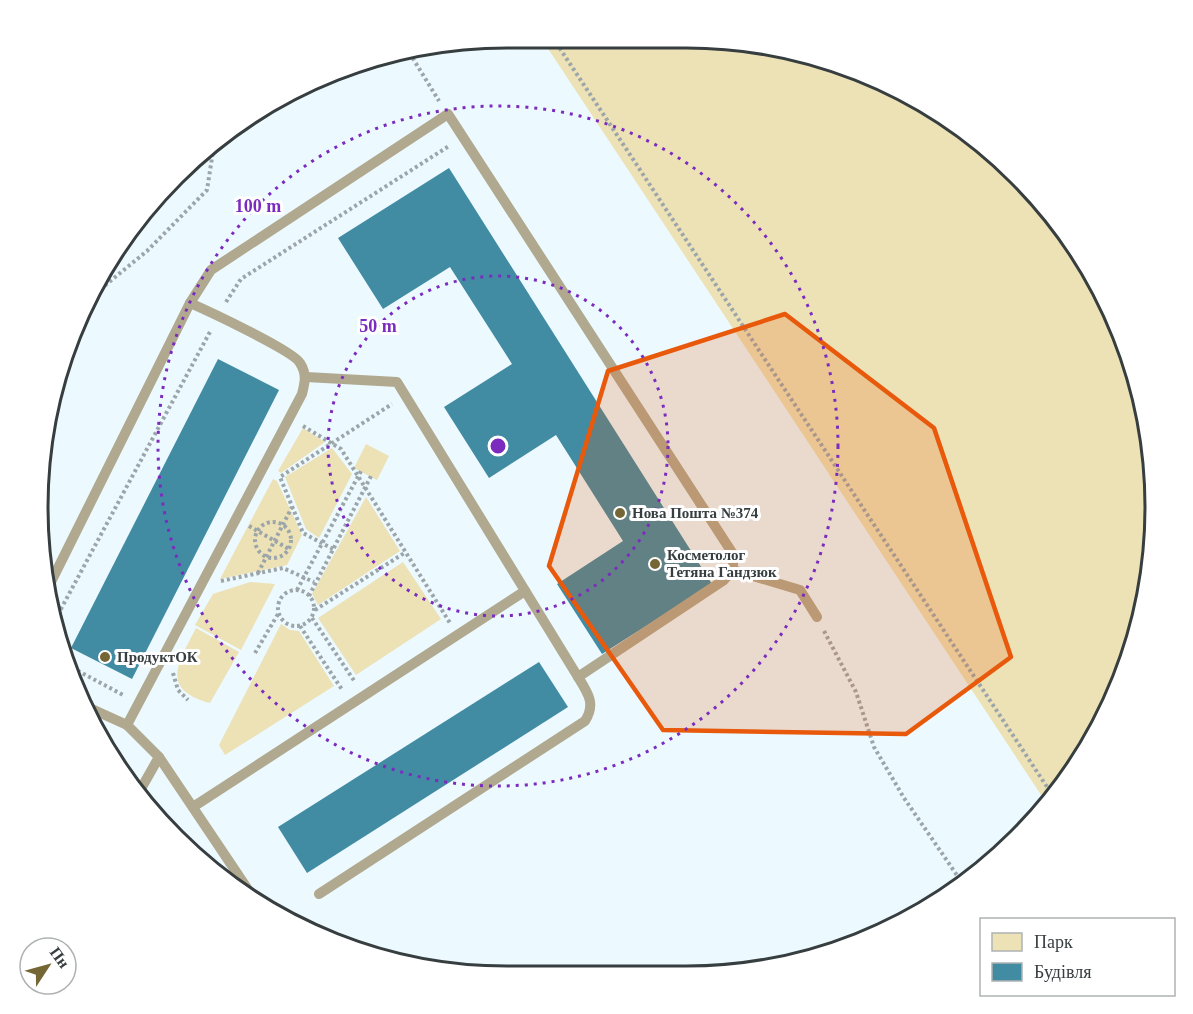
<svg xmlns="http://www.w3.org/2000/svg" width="1193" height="1014" font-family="Georgia,serif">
	<rect width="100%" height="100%" fill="#ecf9fe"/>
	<!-- green -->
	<g fill="#ede1b6">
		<polygon points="541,38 747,41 893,86 972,134 1039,197 1120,328 1147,416 1155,507 1146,599 1120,687 1076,768 1047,804"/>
		<polygon points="303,428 325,442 281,473 278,471"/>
		<polygon points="366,444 389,456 377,480 354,468"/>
		<polygon points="332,448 352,474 319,538 306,529 285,477"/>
		<polygon points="273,479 277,481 302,535 287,565 220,579"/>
		<polygon points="366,497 400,551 318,605 312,594"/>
		<polygon points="403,562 441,619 356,675 318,618"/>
		<polygon points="250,582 275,584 241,650 195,625 213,594"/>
		<polygon points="281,624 290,630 299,631 334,686 225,755 219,745"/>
		<path d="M196 628 239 652 210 703C159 689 179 662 196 628Z"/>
	</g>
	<!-- building -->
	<g fill="#418ba3">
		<polygon points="449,168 712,584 602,654 557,584 623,541 556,435 489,478 444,407 512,364 450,267 383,309 338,238"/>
		<polygon points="218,359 279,390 132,679 71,648"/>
		<polygon points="539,662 568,707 307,873 278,827"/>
	</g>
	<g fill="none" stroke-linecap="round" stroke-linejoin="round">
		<!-- path -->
		<g stroke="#9ca6aa" stroke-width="4" stroke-dasharray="3 3" stroke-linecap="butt">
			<polyline points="553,38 1053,796"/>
			<polyline points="403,51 412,57 439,101"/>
			<polyline points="412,57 418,49"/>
			<polyline points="226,302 241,279 449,146"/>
			<polyline points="61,364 103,287 147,251 207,190 214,145 232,131"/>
			<polyline points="303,426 341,449 450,623"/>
			<circle cx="273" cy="540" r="18"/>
			<polyline points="249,526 289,549"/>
			<polyline points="333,549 303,533 280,477 392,404"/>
			<polyline points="258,573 292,507"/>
			<polyline points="221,581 283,568 314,582"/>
			<circle cx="296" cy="608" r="18"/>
			<polyline points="297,590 361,471"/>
			<polyline points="309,596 371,476"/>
			<polyline points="315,610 406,552"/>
			<polyline points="312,618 355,682"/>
			<polyline points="55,620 211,330"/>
			<polyline points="300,626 343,691"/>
			<polyline points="824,631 856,692 874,747 904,798 963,884"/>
			<polyline points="255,653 278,614"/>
			<polyline points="67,665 125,696"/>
			<polyline points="173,673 178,690 188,700"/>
		</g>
		<!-- service -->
		<g stroke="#b0a98f" stroke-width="10">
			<polyline points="190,303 211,270 448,114 733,554 733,570 724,580 578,677"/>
			<path d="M306 377 397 382 578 677C588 693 596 704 585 721L319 894"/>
			<polyline points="733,570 800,590 817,617"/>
			<path d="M47 590 190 303C206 310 294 351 300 363 307 374 305 382 302 394L127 725"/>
			<polyline points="83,705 127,725 159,757 255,900"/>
			<polyline points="138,794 159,757"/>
			<polyline points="193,807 525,591"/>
		</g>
	</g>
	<!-- marked area -->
	<path fill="#e8590c" fill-opacity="0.2" stroke="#e8590c" stroke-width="4.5" stroke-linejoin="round" d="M785 314 934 428 1011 657 906 734 663 730 549 566 608 371Z"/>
	<!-- distance rings -->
	<g fill="none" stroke="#7b2cbf" stroke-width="3" stroke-dasharray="3 6">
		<circle cx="498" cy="446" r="170"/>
		<circle cx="498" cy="446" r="340"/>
	</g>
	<!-- markers -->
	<g fill="#756735" stroke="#fff" stroke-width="2">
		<circle cx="620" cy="513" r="6"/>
		<circle cx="655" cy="564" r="6"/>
		<circle cx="105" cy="657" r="6"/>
	</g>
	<g text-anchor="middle" stroke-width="6" stroke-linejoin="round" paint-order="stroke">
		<!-- poi labels -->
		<g font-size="15" font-weight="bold" fill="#373e40" stroke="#fff" text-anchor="start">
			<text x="632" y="518">Нова Пошта №374</text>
			<text x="667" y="560">Косметолог<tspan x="667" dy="17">Тетяна Гандзюк</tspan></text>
			<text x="117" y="662">ПродуктОК</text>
		</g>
	</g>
	<!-- crop -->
	<path d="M0 0H1193V1014H0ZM507 48H686A459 459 0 0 1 1145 507V507A459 459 0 0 1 686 966H507A459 459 0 0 1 48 507V507A459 459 0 0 1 507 48Z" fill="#fff" fill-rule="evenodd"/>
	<path fill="none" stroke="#373e40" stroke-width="3" d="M507 48H686A459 459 0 0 1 1145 507V507A459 459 0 0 1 686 966H507A459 459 0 0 1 48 507V507A459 459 0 0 1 507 48Z"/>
	<circle cx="498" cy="446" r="9" fill="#7b2cbf" stroke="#fff" stroke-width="3"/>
	<g font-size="18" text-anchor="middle" font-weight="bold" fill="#7b2cbf" stroke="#fff" stroke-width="6" stroke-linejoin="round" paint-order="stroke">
		<text x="258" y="212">100 m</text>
		<text x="378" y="332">50 m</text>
	</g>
	<!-- legend -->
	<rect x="980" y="918" width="195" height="78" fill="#ffffff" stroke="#afb2b3" stroke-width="1.5"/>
	<rect x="992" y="933" width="30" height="18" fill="#ede1b6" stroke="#afb2b3" stroke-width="1.5"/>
	<text x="1034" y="948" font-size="18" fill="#373e40">Парк</text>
	<rect x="992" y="963" width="30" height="18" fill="#418ba3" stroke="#afb2b3" stroke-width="1.5"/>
	<text x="1034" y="978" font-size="18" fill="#373e40">Будівля</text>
	<!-- north arrow -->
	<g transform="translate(48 966) rotate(54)"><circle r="28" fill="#ffffff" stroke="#afb2b3" stroke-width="1.5"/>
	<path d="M0-4.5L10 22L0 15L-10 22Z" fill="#756735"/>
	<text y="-9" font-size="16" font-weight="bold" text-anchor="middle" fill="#373e40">Пн</text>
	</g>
</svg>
